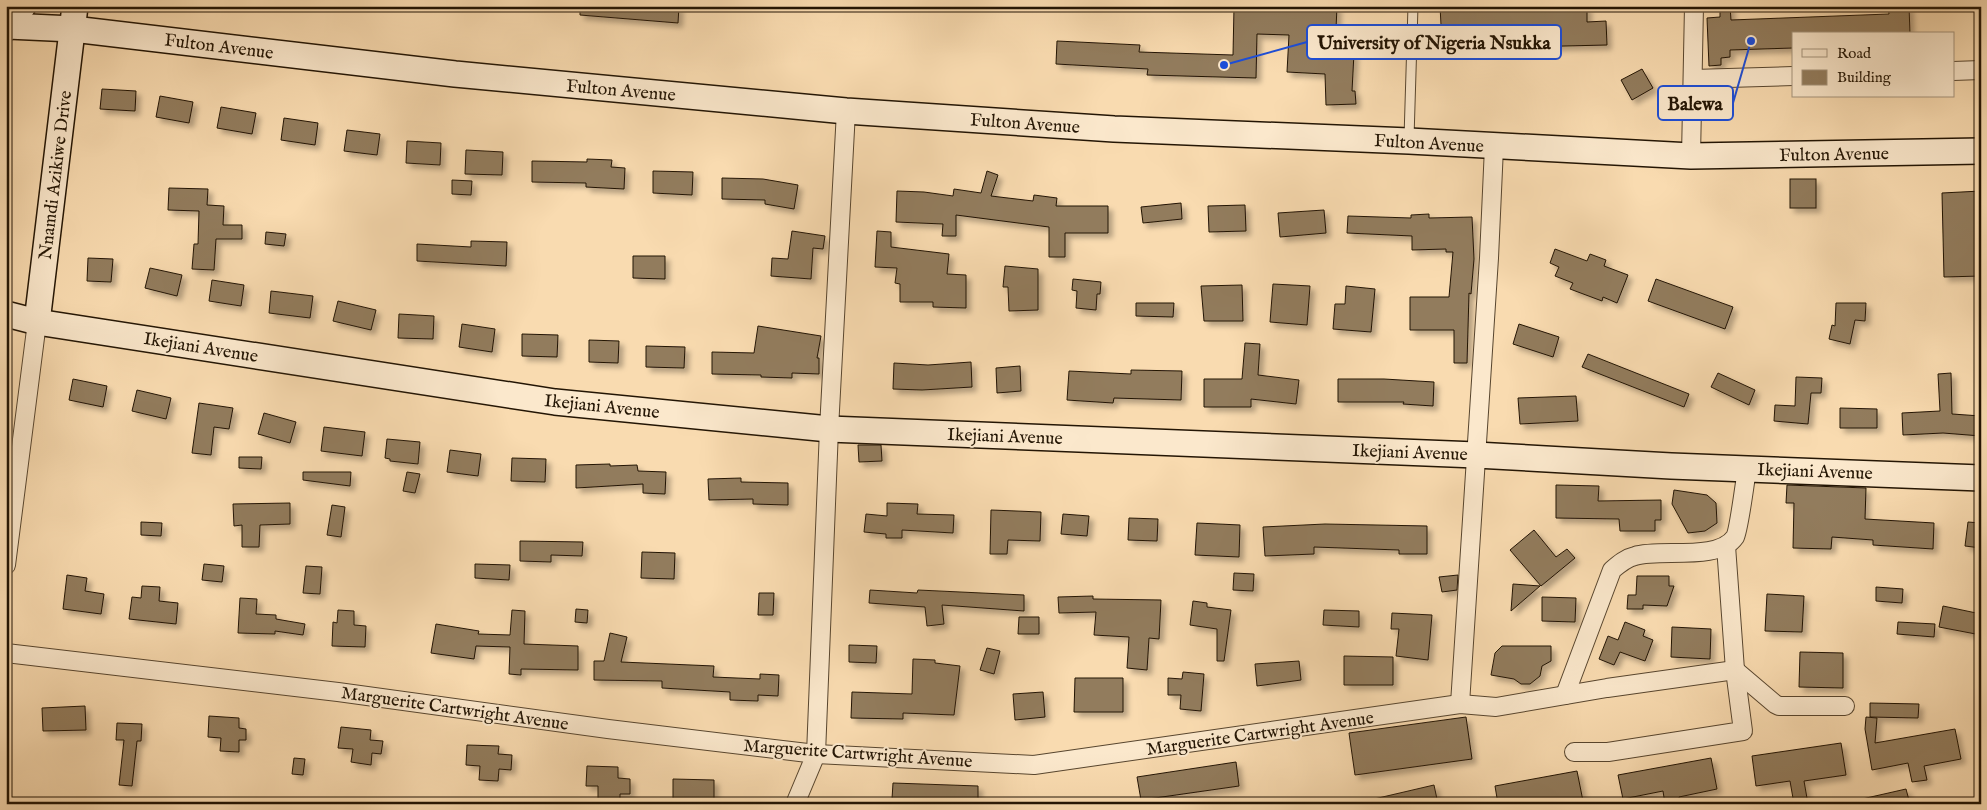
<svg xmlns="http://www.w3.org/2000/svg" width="1987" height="810" font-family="'IM FELL English',serif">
	<defs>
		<filter id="shadow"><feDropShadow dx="4.5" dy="4.5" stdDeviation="2.5" flood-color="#0004"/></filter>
	</defs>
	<rect width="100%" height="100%" fill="#f9dbb0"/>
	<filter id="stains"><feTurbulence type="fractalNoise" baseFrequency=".004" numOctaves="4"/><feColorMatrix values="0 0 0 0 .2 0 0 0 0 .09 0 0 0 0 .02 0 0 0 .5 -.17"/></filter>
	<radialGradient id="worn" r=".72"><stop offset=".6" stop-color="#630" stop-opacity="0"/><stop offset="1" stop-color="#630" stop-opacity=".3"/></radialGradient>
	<!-- building -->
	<g fill="#927c5d" stroke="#231504" filter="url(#shadow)">
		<polygon points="580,6 679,6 678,23 580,15"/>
		<polygon points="1270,6 1337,6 1335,52 1354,53 1352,91 1355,91 1356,104 1326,105 1325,74 1287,72 1289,35 1257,34 1256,78 1147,75 1148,69 1056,64 1057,41 1140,45 1139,52 1233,55 1234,7 1270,8"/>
		<polygon points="1440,6 1587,6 1587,22 1606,21 1607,45 1436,49 1435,25 1441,25"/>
		<polygon points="1720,6 1730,6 1731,20 1889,14 1888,6 1909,6 1910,34 1793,34 1793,48 1730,50 1730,57 1721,58 1721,65 1709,66 1707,18 1720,17"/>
		<polygon points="1642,69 1653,88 1632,100 1621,80"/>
		<polygon points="102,89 136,91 135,111 100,109"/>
		<polygon points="160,96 193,102 189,123 156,117"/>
		<polygon points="221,107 256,113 252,134 217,128"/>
		<polygon points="284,118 318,123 315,145 281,140"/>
		<polygon points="347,130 380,134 377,155 344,151"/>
		<polygon points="407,141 441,143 440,165 406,163"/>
		<polygon points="466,150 503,152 502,175 465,174"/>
		<polygon points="587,159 612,160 611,167 625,168 624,189 586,187 586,183 532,182 532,161 587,162"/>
		<polygon points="653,171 693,172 692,195 653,193"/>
		<polygon points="987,171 998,175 991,196 1033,201 1034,195 1057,198 1056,206 1108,206 1108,233 1065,233 1065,257 1049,257 1049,227 956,215 956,236 942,236 943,224 896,222 897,191 924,192 953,196 954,189 981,193"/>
		<polygon points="722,178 763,179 798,185 794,209 765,204 765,200 722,199"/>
		<rect x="1790" y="179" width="26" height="29"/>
		<polygon points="452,180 472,181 471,195 452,194"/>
		<polygon points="169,188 208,189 207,205 224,206 223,225 242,225 242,239 216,239 214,270 192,269 194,244 198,244 199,211 168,210"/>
		<polygon points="1981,191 1981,276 1944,277 1942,193"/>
		<polygon points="1181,203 1182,219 1143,223 1141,207"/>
		<polygon points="1245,205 1246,231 1209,232 1208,206"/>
		<polygon points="1324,210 1326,233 1280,237 1278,213"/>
		<polygon points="1429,214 1429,218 1472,217 1474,259 1471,294 1469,293 1467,363 1454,363 1454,330 1410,330 1410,297 1449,297 1453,252 1446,252 1446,249 1412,250 1412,236 1347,233 1348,216 1411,218 1411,215"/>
		<polygon points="792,231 825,236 823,249 813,248 811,279 771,276 772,258 788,259"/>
		<polygon points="877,231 891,232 891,247 949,254 947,274 966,275 966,308 933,307 933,302 900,302 900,284 895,283 897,268 875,267"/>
		<polygon points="266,232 286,234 284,246 265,244"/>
		<polygon points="471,241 507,242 506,266 417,261 417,244 471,247"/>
		<polygon points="1555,249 1587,261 1590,254 1606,260 1604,266 1628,275 1617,303 1603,297 1602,301 1570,289 1573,283 1555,276 1559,267 1550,263"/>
		<polygon points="633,256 665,256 665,279 633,278"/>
		<polygon points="88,258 113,259 111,282 87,281"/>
		<polygon points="1005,266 1038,269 1038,310 1009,311 1008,287 1003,287"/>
		<polygon points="150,268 182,275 177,296 145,288"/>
		<polygon points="1073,279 1101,282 1100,294 1097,294 1096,310 1076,308 1077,291 1072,290"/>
		<polygon points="1656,279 1733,307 1725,329 1648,301"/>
		<polygon points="212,280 244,285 241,306 209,301"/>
		<polygon points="1273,284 1310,286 1307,325 1270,322"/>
		<polygon points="1242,285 1243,321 1204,321 1201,286"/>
		<polygon points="1346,286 1375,289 1371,332 1333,329 1335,304 1345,304"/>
		<polygon points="271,291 313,296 310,318 269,313"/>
		<polygon points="338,301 376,310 371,330 333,321"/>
		<polygon points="1136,303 1174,303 1173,317 1136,316"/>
		<polygon points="1836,303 1866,303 1865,321 1855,320 1850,344 1829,339 1832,325 1835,326"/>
		<polygon points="399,314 434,316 433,339 398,338"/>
		<polygon points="462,324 495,329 492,352 459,347"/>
		<polygon points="1519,324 1559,337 1553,357 1513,344"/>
		<polygon points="758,326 821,336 817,358 819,358 819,374 792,373 792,378 761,377 761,375 712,374 712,352 754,353"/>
		<polygon points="522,334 558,335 557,357 522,356"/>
		<polygon points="589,340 619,341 618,363 589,362"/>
		<polygon points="1245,343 1260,344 1258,375 1299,380 1296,404 1251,399 1251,407 1204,407 1204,379 1242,379"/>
		<polygon points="646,346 685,347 684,368 646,367"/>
		<polygon points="1588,354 1689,394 1684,407 1582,367"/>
		<polygon points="971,362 972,387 922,390 893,389 894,363 928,365"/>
		<polygon points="1020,366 1021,391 997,393 996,368"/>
		<polygon points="1131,370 1182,371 1181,400 1114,398 1113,403 1067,400 1069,371 1131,374"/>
		<polygon points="1718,373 1755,390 1749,405 1711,387"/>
		<polygon points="1951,373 1952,414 1981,416 1981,436 1943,433 1903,435 1902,413 1940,411 1938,374"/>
		<polygon points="1796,377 1822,378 1821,393 1811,393 1808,424 1774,421 1775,405 1795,406"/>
		<polygon points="73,379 107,386 103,407 69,400"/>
		<polygon points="1338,379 1384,379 1434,382 1433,406 1403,404 1404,402 1338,402"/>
		<polygon points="137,390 171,398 166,419 132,411"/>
		<polygon points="1576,396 1578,421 1520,424 1518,398"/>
		<polygon points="199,403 233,408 229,429 214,427 211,455 192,453"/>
		<polygon points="1840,408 1877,409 1877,428 1840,428"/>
		<polygon points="264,413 296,422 290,443 258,434"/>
		<polygon points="324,427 365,432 362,456 321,451"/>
		<polygon points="387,439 420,442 418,464 390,461 390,459 385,458"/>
		<polygon points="858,445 881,445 882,461 859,462"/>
		<polygon points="450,450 481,454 478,476 447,472"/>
		<polygon points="239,457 262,457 261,469 239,468"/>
		<polygon points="512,458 546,459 545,482 511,481"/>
		<polygon points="610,464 610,466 637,465 638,471 666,472 665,494 643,493 643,484 576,488 576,465"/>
		<polygon points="303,472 351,472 350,486 303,480"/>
		<polygon points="407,472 420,474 415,493 403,491"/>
		<polygon points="741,478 741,482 788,483 788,505 753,504 753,499 709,500 708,479"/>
		<polygon points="1556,485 1599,486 1598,501 1661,500 1661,520 1655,520 1655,531 1620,531 1619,519 1556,518"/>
		<polygon points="1787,485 1866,488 1865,519 1934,523 1933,549 1873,545 1873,540 1832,537 1831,549 1793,548 1794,503 1786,503"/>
		<polygon points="1674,490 1707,495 1716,503 1717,523 1705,531 1688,533 1672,504"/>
		<polygon points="290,503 290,524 260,525 259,547 242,547 242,525 234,526 233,504"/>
		<polygon points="887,503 918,504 917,514 954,515 953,533 902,530 902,538 886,538 886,534 864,532 866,514 887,516"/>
		<polygon points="332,505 345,507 341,537 327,535"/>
		<polygon points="991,510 1041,512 1040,541 1008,540 1007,554 990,554"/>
		<polygon points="1063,514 1089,516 1087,536 1061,534"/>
		<polygon points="1129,518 1158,519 1157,541 1128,540"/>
		<polygon points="141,522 162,523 161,536 141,535"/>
		<polygon points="1968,522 1981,523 1981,548 1965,546"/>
		<polygon points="1197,523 1240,525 1239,557 1195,555"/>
		<polygon points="1325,524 1427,526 1427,554 1399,554 1399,550 1314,547 1314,554 1265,556 1263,527"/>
		<polygon points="1534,530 1556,557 1567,549 1575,558 1541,586 1510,550"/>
		<polygon points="520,541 583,542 582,556 551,555 551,562 520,561"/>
		<polygon points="642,552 675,553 674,579 641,578"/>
		<polygon points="204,564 224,566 222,582 202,580"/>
		<polygon points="475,564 510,565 509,580 475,578"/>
		<polygon points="306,566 322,567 320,594 303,593"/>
		<polygon points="1234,573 1254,574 1253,591 1233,590"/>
		<polygon points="67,575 87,578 85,591 104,594 101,614 63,609"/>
		<polygon points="1458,575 1457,590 1442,592 1439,577"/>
		<polygon points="1637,576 1669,576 1669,586 1674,586 1667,606 1643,605 1643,609 1627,609 1628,595 1636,595"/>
		<polygon points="1513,584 1540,586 1511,611"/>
		<polygon points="142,586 160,587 159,601 178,603 176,624 129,619 132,597 141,598"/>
		<polygon points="1876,587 1903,589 1902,603 1876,601"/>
		<polygon points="870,590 917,593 918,590 1024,595 1024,611 942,605 944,624 927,626 925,607 869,603"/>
		<polygon points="759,593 774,593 773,615 758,615"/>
		<polygon points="1767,594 1804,596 1802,632 1765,631"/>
		<polygon points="1093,596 1093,599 1161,600 1159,639 1149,638 1147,670 1127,668 1129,637 1094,635 1096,612 1059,613 1058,597"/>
		<polygon points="1542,597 1576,598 1575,622 1542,621"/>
		<polygon points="240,598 257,599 256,614 276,615 276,619 305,624 303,635 275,631 275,634 238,633"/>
		<polygon points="1193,601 1207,603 1207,607 1231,610 1224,661 1217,661 1217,629 1190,625"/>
		<polygon points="1943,606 1981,614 1981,635 1939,627"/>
		<polygon points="576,609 588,610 587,623 575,622"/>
		<polygon points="338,610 354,611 354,625 366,626 365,647 332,646 333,622 337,623"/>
		<polygon points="512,610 525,611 524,644 578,646 578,670 521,669 521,675 509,674 510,647 476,646 474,659 431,653 436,624 479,631 478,634 510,635"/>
		<polygon points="1324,610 1359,611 1359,627 1323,625"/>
		<polygon points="1392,613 1432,615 1428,660 1396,656 1399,629 1391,629"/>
		<polygon points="1019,617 1039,617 1039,634 1018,634"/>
		<polygon points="1625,622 1645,630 1643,636 1653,640 1645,661 1620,652 1614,665 1599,659 1608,636 1618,640"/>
		<polygon points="1898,622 1935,624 1934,637 1897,634"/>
		<polygon points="1672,627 1711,629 1710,659 1671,657"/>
		<polygon points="610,633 627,637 621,662 714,666 713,677 760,679 760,674 779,675 778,696 758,695 758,701 730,700 730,692 662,688 662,681 594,680 594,661 604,661"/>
		<polygon points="849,645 877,646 876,663 849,662"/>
		<polygon points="1502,646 1551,646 1551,661 1542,666 1540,676 1530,684 1521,684 1514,679 1491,675 1495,653"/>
		<polygon points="987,648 1000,651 994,674 980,670"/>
		<polygon points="1800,652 1843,653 1843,688 1799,687"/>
		<polygon points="1344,656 1393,657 1393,685 1344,685"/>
		<polygon points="913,659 935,660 935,663 960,666 954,715 903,713 903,719 851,718 852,692 912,694"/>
		<polygon points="1299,661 1301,680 1257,686 1255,664"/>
		<polygon points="1183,672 1204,674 1201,711 1180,709 1181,695 1168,695 1168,678 1182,679"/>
		<polygon points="1075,678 1123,678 1123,712 1074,712"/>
		<polygon points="1043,692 1045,717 1015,720 1013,694"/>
		<polygon points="1870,703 1919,704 1918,718 1870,717"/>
		<polygon points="85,706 86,730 43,731 42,708"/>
		<polygon points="209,716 239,718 239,728 246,729 246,740 239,740 239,752 220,751 221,738 208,737"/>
		<polygon points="1466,717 1472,759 1355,775 1349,733"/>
		<polygon points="1866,717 1877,718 1875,743 1955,729 1961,759 1924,766 1927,780 1912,782 1908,763 1872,770 1865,729"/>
		<polygon points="117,723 142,724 141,741 137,741 132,786 119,785 124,740 116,740"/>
		<polygon points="341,727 371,730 370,740 383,741 381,754 372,753 371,765 351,762 353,749 338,748"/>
		<polygon points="1841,743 1846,775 1804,781 1808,804 1794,804 1790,781 1756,786 1752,756"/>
		<polygon points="467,745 499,746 498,754 512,755 511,770 499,769 498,781 479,780 480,766 466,765"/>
		<polygon points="294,758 305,759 303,775 292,774"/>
		<polygon points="1711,758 1717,789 1679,797 1680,804 1665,804 1663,791 1623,799 1618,775"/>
		<polygon points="1236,762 1239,786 1141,800 1137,777"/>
		<polygon points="587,766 618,767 618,778 630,779 630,794 620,794 620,802 598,801 598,786 586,786"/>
		<polygon points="1577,771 1583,801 1569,804 1498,804 1495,786"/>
		<polygon points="673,779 714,780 714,802 692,801 692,804 673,804"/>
		<polygon points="893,783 978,786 978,802 892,799"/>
		<polygon points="1434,785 1438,804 1374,804 1374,799"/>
		<polygon points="1906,789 1910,804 1863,804 1862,799"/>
	</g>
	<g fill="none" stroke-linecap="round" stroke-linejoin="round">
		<defs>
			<polyline id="lane" points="1409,138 1413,6"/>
			<g id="street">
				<polyline points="1953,71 1981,70"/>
				<polyline points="1693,79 1793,76"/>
				<polyline points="1691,156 1694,6"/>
				<polyline points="6,565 37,322"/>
				<polyline points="6,653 338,692 608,729 816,754 1034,765 1460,704 1496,707 1607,688 1735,670 1775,704 1779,706 1845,706"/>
				<path d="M1565 695 1612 570C1619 564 1626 558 1635 556 1660 548 1718 562 1735 537 1739 530 1745 481 1747 469"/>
				<polyline points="1460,704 1489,258 1494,147"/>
				<polyline points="1574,752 1608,752 1743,731 1735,670 1726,546"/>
				<polyline points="795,804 816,754 829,429 846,111"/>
			</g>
			<g id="secondary">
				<polyline points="8,26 73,29 455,74 846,111 1114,129 1409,141 1691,156 1981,151"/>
				<polyline points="6,28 23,6"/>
				<polyline points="6,314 37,322 555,402 829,429 1476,455 1671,466 1981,478"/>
				<polyline points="37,322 75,6"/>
			</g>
		</defs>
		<!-- lane casing -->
		<use href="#lane" stroke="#58462f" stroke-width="11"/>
		<!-- street casing -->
		<use href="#street" stroke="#58462f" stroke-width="20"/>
		<!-- secondary casing -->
		<use href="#secondary" stroke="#231504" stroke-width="28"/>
		<!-- lane -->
		<use href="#lane" stroke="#fbe8cc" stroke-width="9"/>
		<!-- street -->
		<use href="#street" stroke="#fbe8cc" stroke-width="18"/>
		<!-- secondary -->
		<use href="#secondary" stroke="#fbe8cc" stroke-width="25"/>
	</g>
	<g text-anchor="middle" stroke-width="4" stroke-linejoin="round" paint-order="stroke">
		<!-- street labels -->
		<g font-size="18" fill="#231504" stroke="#fbe8cc">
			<text transform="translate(219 46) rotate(7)" y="6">Fulton Avenue</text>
			<text transform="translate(621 90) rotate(5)" y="6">Fulton Avenue</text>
			<text transform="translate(1025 123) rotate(4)" y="6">Fulton Avenue</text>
			<text transform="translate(1429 143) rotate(3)" y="6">Fulton Avenue</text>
			<text transform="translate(1834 154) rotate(-1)" y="6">Fulton Avenue</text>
			<text transform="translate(55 175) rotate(-83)" y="6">Nnamdi Azikiwe Drive</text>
			<text transform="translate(201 347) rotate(9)" y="6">Ikejiani Avenue</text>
			<text transform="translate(602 406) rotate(6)" y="6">Ikejiani Avenue</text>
			<text transform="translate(1005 436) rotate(2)" y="6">Ikejiani Avenue</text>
			<text transform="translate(1410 452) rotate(2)" y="6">Ikejiani Avenue</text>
			<text transform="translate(1815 471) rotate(2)" y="6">Ikejiani Avenue</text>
			<text transform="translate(455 708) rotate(8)" y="6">Marguerite Cartwright Avenue</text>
			<text transform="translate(1260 733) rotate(-8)" y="6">Marguerite Cartwright Avenue</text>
			<text transform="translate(858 753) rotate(4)" y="6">Marguerite Cartwright Avenue</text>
		</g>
	</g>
	<!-- callouts -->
	<path fill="none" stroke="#1d4ed8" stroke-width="2" d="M1224 65L1307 42M1751 41L1733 103"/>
	<g fill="#1d4ed8" stroke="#fbe8cc" stroke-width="2">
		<circle cx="1224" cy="65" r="5"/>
		<circle cx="1751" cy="41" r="5"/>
	</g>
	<g fill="#fbe8cc" stroke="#1d4ed8" stroke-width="2">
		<rect x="1307" y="25" width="254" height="34" rx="5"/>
		<rect x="1658" y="86" width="75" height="34" rx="5"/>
	</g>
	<g font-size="19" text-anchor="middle" font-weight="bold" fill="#231504">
		<text x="1434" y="49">University of Nigeria Nsukka</text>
		<text x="1695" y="110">Balewa</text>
	</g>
	<!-- margin -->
	<rect width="1987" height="810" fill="none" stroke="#f9dbb0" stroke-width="25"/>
	<rect x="8" y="8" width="1972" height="795" fill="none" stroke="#231504" stroke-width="2.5"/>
	<rect x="12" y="12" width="1962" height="785" fill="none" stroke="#231504"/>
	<!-- legend -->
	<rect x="1792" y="32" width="162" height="65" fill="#fbe8cc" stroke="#a5947c"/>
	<rect x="1802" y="49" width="25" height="8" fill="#fbe8cc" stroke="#a5947c"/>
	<text x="1837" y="58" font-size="15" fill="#231504">Road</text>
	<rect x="1802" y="70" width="25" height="15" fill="#927c5d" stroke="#a5947c"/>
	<text x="1837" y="82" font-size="15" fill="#231504">Building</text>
	<rect width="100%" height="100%" filter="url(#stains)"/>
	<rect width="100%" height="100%" fill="url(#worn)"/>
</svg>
